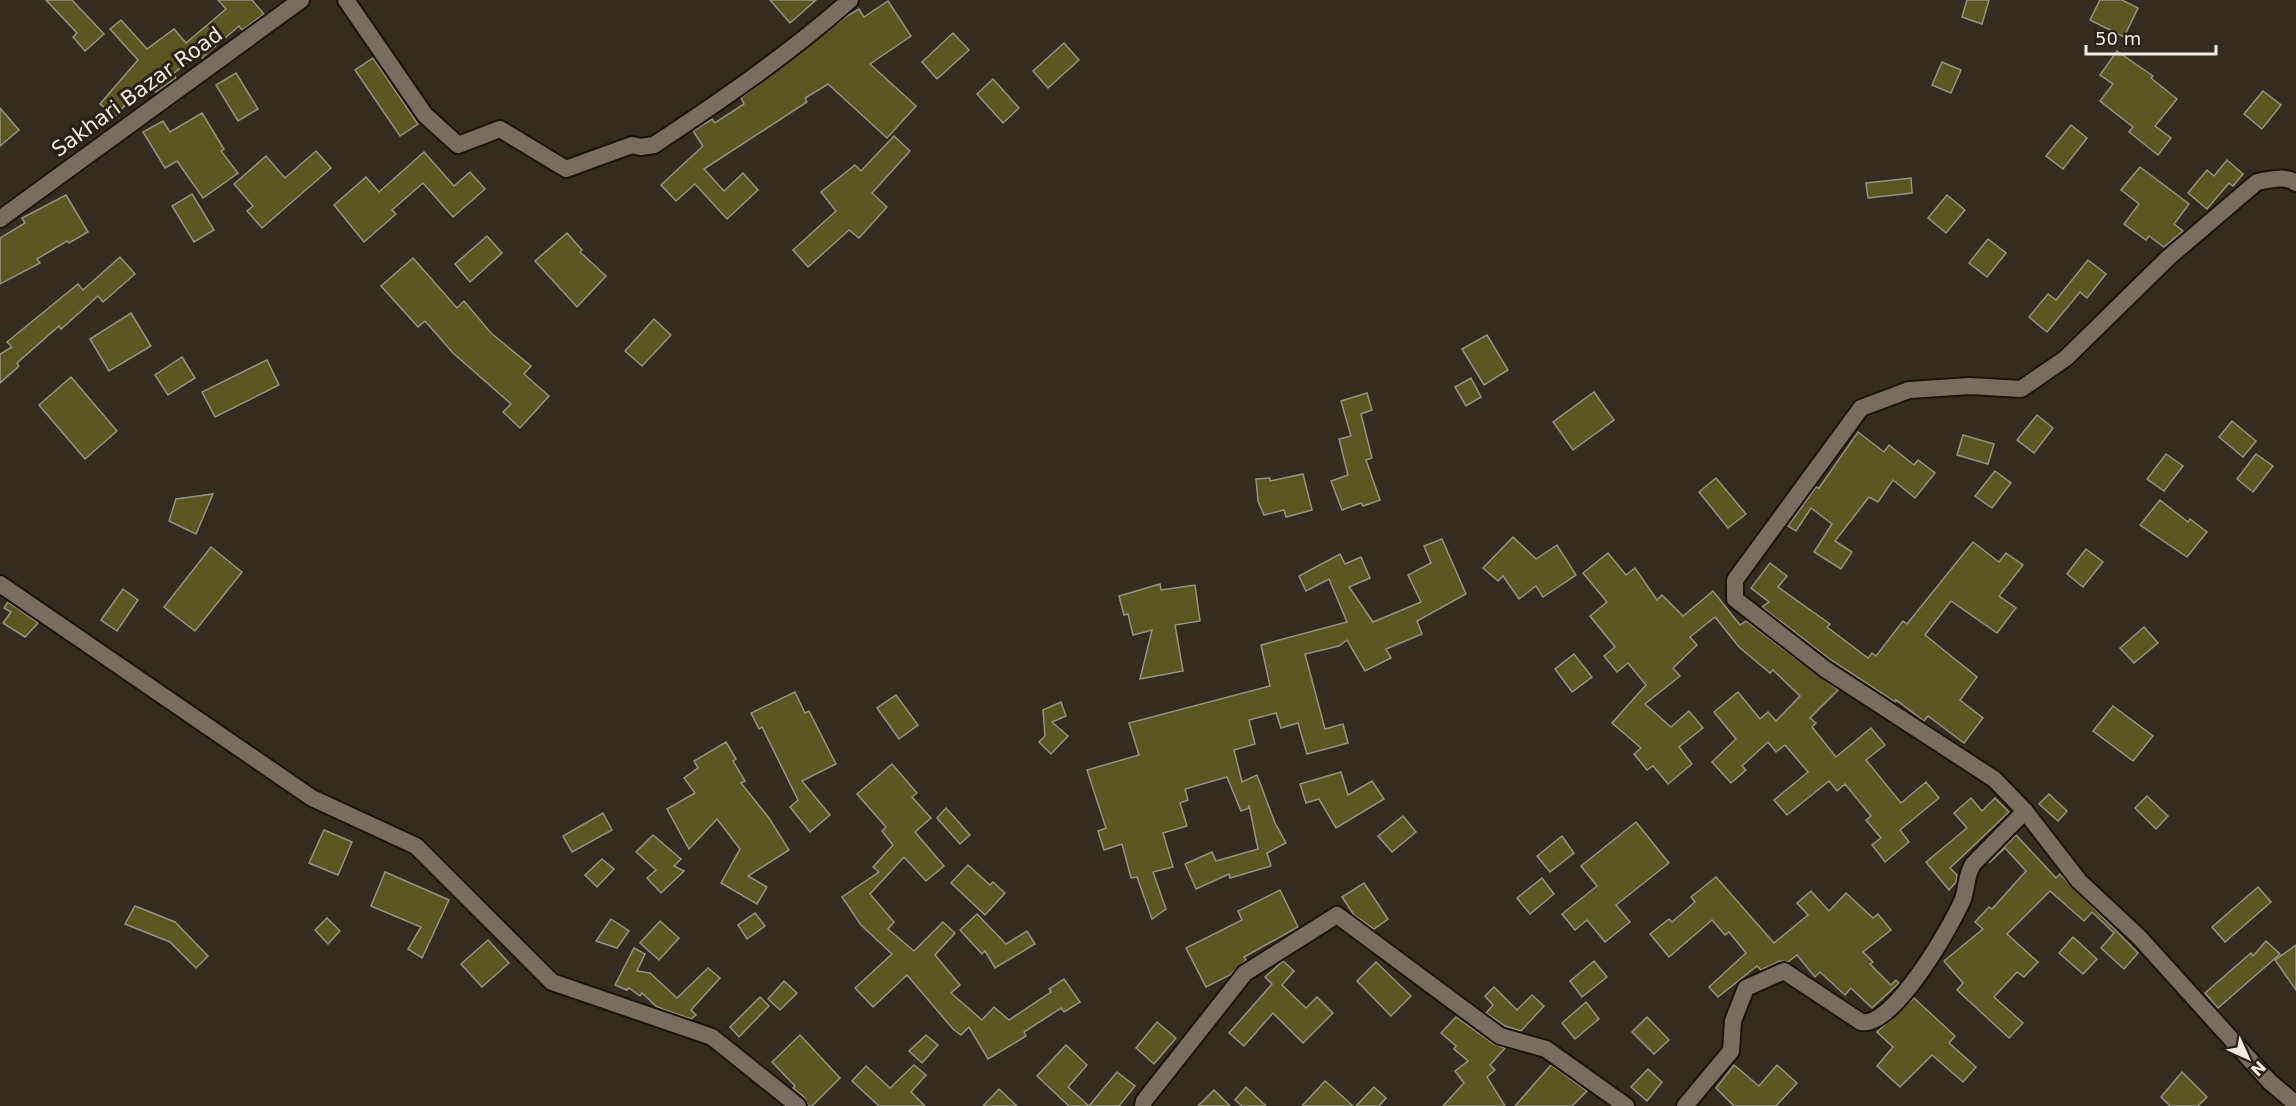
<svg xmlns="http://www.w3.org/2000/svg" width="2296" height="1106" font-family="'DejaVu Sans',sans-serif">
	<rect width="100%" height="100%" fill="#342c20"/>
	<!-- building -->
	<g fill="#59571f" stroke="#939383" stroke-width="1.5">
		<polygon points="46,0 72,0 104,34 85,51 73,37 77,33"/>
		<polygon points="218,0 252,0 264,14 242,30 239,26 202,58 198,54 173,74 176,78 156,92 146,81 115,117 100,104 138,60 110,29 121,20 147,49 174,29 186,43 226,9"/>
		<polygon points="770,0 816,0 790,23"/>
		<polygon points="1967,0 1989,0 1982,24 1962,17"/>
		<polygon points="2100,0 2122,0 2138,8 2124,37 2090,20"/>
		<polygon points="888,1 911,36 870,64 916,106 887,138 828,84 805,98 807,102 704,169 724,191 743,173 758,190 727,219 695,184 676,201 661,185 703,146 693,131 712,119 715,123 744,104 741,98 847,16 859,9 864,17"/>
		<polygon points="953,33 969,50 937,79 922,62"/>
		<polygon points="1064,43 1079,60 1048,88 1033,71"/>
		<polygon points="2117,51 2153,76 2151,78 2177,99 2155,126 2171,138 2158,155 2129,132 2133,127 2100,101 2113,84 2100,75"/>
		<polygon points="373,58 418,124 400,136 355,70"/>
		<polygon points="1942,62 1961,70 1951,93 1932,85"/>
		<polygon points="236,73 258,109 238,121 216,85"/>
		<polygon points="993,79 1019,108 1003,123 977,94"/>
		<polygon points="2263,91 2281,105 2262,129 2244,114"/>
		<polygon points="0,108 19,130 0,146"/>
		<polygon points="202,113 224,149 221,151 238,173 203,198 177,161 165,168 143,132 163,121 170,132"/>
		<polygon points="2071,125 2087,138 2063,169 2046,156"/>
		<polygon points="894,136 910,151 872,193 887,207 859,238 849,230 808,267 793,250 836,211 821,192 855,165 861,171"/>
		<polygon points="316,151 331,168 262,228 247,211 253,206 234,184 266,156 285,178"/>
		<polygon points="424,152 454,186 470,172 485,189 453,217 423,183 392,210 396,214 364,242 334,205 366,177 379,192"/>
		<polygon points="2227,160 2243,174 2233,186 2229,183 2207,209 2188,193 2207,170 2214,176"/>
		<polygon points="2140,167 2189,204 2174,224 2183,231 2164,247 2149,236 2146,240 2124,224 2139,204 2121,190"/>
		<polygon points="1911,178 1912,193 1868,198 1866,183"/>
		<polygon points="192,194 214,230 194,242 172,206"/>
		<polygon points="66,195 88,232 69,243 67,241 37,259 40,263 0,284 0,238 25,223 22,218"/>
		<polygon points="1947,195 1965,210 1946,233 1928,218"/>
		<polygon points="567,233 582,250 580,252 606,276 577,307 535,261"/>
		<polygon points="487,236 502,253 470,282 455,264"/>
		<polygon points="1988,239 2006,253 1987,277 1969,263"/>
		<polygon points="120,257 135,274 103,302 98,296 61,329 59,326 17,363 19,366 0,383 0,354 12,347 7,342 78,284 83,290"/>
		<polygon points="413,258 457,308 464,301 491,333 531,366 524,374 549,396 520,428 503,412 511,404 453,353 425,321 418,327 381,286"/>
		<polygon points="2088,260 2106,274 2087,298 2080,292 2047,332 2029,317 2048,294 2056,300"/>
		<polygon points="131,313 151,346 109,371 90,339"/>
		<polygon points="654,319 671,335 642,366 625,351"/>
		<polygon points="1487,335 1508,370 1484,385 1462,349"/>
		<polygon points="182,357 195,378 168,395 155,375"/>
		<polygon points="267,360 279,385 215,417 202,392"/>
		<polygon points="71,377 117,431 85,459 39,405"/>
		<polygon points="1471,378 1481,397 1466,406 1455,387"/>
		<polygon points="1594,392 1614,420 1573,450 1553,422"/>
		<polygon points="1367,393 1372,410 1361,414 1372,458 1366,460 1380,500 1363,506 1361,503 1342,510 1331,481 1348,475 1339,439 1351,436 1341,401"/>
		<polygon points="2037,415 2053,428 2034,453 2017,440"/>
		<polygon points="2232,421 2256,441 2243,457 2219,437"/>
		<polygon points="1858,432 1884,452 1889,445 1914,465 1918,460 1935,473 1915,498 1893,480 1878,502 1869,497 1835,541 1852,552 1841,569 1814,552 1832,524 1811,508 1796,531 1788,526 1816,487 1819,488"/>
		<polygon points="1963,435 1994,444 1988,464 1957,455"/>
		<polygon points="2166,454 2183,466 2164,491 2147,479"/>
		<polygon points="2256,454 2273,466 2253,492 2237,479"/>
		<polygon points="1995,471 2011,483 1992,508 1975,496"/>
		<polygon points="1303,474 1312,510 1286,517 1284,510 1264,515 1258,501 1256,479 1270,478 1270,481"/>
		<polygon points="1716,478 1746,514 1728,528 1699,492"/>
		<polygon points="213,494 196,534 169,521 176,499"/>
		<polygon points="2160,500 2188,522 2190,519 2207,532 2187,557 2140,525"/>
		<polygon points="1513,537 1536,559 1557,545 1576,575 1543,597 1536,586 1519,599 1503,576 1498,581 1483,568"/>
		<polygon points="1442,539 1466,594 1417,621 1422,634 1386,649 1391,658 1365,671 1347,640 1339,646 1305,654 1325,729 1343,724 1348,743 1307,754 1298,723 1281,728 1276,713 1249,720 1255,744 1234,750 1242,782 1257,775 1275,823 1286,843 1267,853 1271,866 1230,878 1229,874 1196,889 1185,864 1212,852 1216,861 1258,849 1249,805 1249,808 1241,811 1227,777 1185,789 1188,800 1180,803 1187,826 1163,833 1173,867 1153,872 1166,909 1152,919 1137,877 1131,878 1122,844 1104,850 1098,831 1106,828 1087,770 1139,755 1129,723 1270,686 1261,645 1347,622 1329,579 1306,591 1299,576 1340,554 1345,564 1361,557 1370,578 1349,587 1373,622 1421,602 1408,575 1431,563 1424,546"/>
		<polygon points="1973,542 1999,562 2006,553 2023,565 1999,596 2016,608 1997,633 1951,601 1925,635 1977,677 1960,700 1983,718 1964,743 1928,716 1924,721 1896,700 1895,702 1831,660 1762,607 1769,602 1751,588 1770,563 1787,576 1778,587 1830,624 1827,627 1868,658 1872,653 1876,656 1903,621 1907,624"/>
		<polygon points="211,547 242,572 195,631 164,607"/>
		<polygon points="2086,549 2103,562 2083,587 2067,574"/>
		<polygon points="1608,553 1626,575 1635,568 1657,600 1662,595 1683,616 1713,591 1740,625 1746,621 1838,690 1810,718 1816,723 1812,727 1836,757 1871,728 1885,745 1866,760 1901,803 1926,782 1939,798 1900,830 1909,842 1885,862 1872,845 1881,838 1866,820 1871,816 1845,784 1837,791 1829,781 1787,815 1774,800 1808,772 1785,745 1776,752 1768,742 1742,766 1746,770 1731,783 1712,762 1736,739 1714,712 1738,692 1760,719 1768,712 1776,721 1800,696 1773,670 1770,673 1739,647 1715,617 1690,637 1697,645 1673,668 1680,676 1645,704 1671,727 1689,711 1703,728 1679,747 1692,764 1668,784 1653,766 1647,770 1634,754 1641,748 1612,723 1646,685 1628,663 1617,672 1604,656 1615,647 1590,616 1607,602 1583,573"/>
		<polygon points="1160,584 1161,590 1195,585 1200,621 1175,625 1183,671 1140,679 1152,630 1133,635 1128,614 1124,615 1119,596"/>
		<polygon points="123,589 138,600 117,631 101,620"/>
		<polygon points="8,602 38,623 25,637 3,623 11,612 4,608"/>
		<polygon points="2144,627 2158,643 2134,663 2120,648"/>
		<polygon points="1574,654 1592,677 1572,692 1555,669"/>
		<polygon points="795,692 805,713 809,711 836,764 802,781 830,815 810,832 790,807 798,800 762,727 759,729 751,713"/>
		<polygon points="896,695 918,725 899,739 877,708"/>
		<polygon points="1061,702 1066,716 1052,722 1068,736 1051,754 1039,742 1045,736 1043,710"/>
		<polygon points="2113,706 2153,736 2133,761 2093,731"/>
		<polygon points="726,742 736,759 733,761 745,781 741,783 769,818 789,850 748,876 767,887 757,904 721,883 740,849 717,819 689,849 667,809 695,793 684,778 698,768 694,761"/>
		<polygon points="892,764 917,793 912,797 931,818 915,832 944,866 926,881 904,857 870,894 894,922 888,929 914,951 943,922 955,933 935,955 960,985 951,993 982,1020 994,1007 1009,1020 1051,992 1049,989 1064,979 1080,1002 1064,1012 1061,1008 1024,1032 1026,1036 988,1059 969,1027 961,1035 953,1029 907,975 873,1007 855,988 892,954 861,925 842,897 879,872 873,867 893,845 882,831 886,827 857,794"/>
		<polygon points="1341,772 1348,795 1372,781 1384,799 1336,828 1319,799 1306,803 1300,784"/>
		<polygon points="2049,794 2067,811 2058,821 2039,804"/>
		<polygon points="2147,796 2168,816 2156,829 2135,808"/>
		<polygon points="1971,798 1982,811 1995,798 2009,812 1950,868 1957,875 1956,882 1949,890 1926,862 1967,828 1954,813"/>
		<polygon points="946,808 970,835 960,844 937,818"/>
		<polygon points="603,813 612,830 572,852 563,836"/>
		<polygon points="1403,816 1416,832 1392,852 1378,836"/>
		<polygon points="1636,822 1669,863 1616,905 1630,922 1605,942 1587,920 1575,930 1562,914 1597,886 1581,866"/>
		<polygon points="324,830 352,842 338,875 309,863"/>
		<polygon points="653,835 681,859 674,866 684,871 661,893 647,878 656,870 636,852"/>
		<polygon points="2016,835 2056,878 2060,874 2138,953 2124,969 2101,948 2114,933 2092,912 2084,921 2050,891 2007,934 2038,962 2024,977 2017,972 1994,997 2023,1023 2009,1038 1957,990 1963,983 1944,961 1983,929 1975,922 1989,907 1992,909 2026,871 2005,848 1989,863"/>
		<polygon points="1562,836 1574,853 1550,872 1537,856"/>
		<polygon points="602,859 614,869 597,887 585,875"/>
		<polygon points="968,865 990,885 993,882 1005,893 985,915 951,883"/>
		<polygon points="385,872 449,900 422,958 408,949 421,927 371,906"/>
		<polygon points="1716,877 1774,943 1808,915 1797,903 1811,891 1829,911 1846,893 1873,918 1878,914 1891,930 1863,952 1873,962 1870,964 1891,985 1896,980 1899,983 1872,1008 1851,988 1845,995 1820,972 1815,977 1797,955 1788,962 1780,961 1761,970 1757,966 1718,997 1709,987 1746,953 1729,932 1725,935 1712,920 1669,957 1650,934 1669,919 1672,922 1695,902 1691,897"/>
		<polygon points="1542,878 1554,894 1530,914 1517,898"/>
		<polygon points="1364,883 1388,919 1374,929 1354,915 1342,897"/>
		<polygon points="2258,887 2271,902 2225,942 2212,927"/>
		<polygon points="1280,890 1298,927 1244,957 1246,960 1230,975 1206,987 1186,948 1242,920 1238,911"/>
		<polygon points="135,906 175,922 208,956 196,968 170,942 125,924"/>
		<polygon points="755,913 765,926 747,939 738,925"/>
		<polygon points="977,914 1006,944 1027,931 1035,944 995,968 985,951 982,954 960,930"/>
		<polygon points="327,918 340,931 328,944 315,930"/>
		<polygon points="611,919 629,931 617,948 596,941"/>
		<polygon points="660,921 679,938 659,960 640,943"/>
		<polygon points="2073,937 2097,959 2083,974 2059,953"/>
		<polygon points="488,940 509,963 482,987 461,964"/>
		<polygon points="2266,941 2280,954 2218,1008 2205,993 2251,953 2253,956"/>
		<polygon points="2296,945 2296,990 2275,960"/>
		<polygon points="634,948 645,954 637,971 650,973 677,998 708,968 720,978 691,1010 696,1015 691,1019 657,1007 642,993 640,996 629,988 627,990 615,985"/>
		<polygon points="1283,961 1294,971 1282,985 1306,1008 1317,997 1333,1013 1303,1043 1273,1013 1244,1046 1229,1033 1272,984 1265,977"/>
		<polygon points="1594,961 1607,977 1582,997 1570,981"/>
		<polygon points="1376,962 1411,996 1391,1016 1357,981"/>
		<polygon points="784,981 797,993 780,1010 768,999"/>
		<polygon points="1494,987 1517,1010 1532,995 1544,1006 1521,1031 1505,1026 1486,1013 1493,1005 1485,996"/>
		<polygon points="760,997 769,1006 739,1037 730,1027"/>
		<polygon points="1914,998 1955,1036 1949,1043 1976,1067 1963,1082 1932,1055 1900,1087 1877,1066 1893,1047 1877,1032"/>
		<polygon points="1586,1002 1599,1019 1575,1039 1562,1023"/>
		<polygon points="1456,1017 1494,1044 1505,1048 1490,1065 1495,1070 1487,1077 1505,1106 1443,1106 1464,1083 1455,1071 1468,1061 1454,1049 1456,1046 1441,1033"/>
		<polygon points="1647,1017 1669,1040 1654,1054 1632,1032"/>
		<polygon points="1157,1022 1176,1038 1154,1064 1136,1048"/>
		<polygon points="800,1035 840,1078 812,1106 808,1106 805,1098 793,1088 795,1086 772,1062"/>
		<polygon points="926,1035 938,1045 922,1063 909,1051"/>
		<polygon points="1066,1045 1087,1065 1068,1087 1089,1106 1117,1072 1135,1086 1119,1106 1069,1106 1037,1076"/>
		<polygon points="914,1065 926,1075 911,1092 925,1106 879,1106 852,1081 866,1066 890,1088"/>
		<polygon points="1551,1065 1587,1091 1572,1106 1515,1106"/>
		<polygon points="1734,1065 1759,1086 1777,1065 1797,1083 1776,1106 1734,1106 1716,1088"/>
		<polygon points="1648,1069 1662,1082 1647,1101 1631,1087"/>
		<polygon points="2182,1072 2207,1097 2198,1106 2170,1106 2161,1097"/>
		<polygon points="1325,1081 1331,1086 1353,1106 1302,1106"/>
		<polygon points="1246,1087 1266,1106 1242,1106 1235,1100"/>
		<polygon points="1374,1087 1386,1098 1379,1106 1356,1106"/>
		<polygon points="999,1089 1017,1106 983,1106"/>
		<polygon points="1214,1090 1230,1106 1198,1106"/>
	</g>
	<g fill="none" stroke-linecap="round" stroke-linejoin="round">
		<defs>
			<g id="street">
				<path d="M346 0 425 115 458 145 500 129 566 169 632 145 641 147 654 145C722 100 789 54 850 0"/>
				<path d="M2296 183C2286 175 2268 180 2257 182L2169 257 2066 358 2021 389 1970 386 1909 390 1861 408 1735 580V599L1825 669 1994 779 2025 811 2079 881 2139 937 2270 1082 2296 1104"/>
				<polyline points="0,219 301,0"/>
				<polyline points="0,584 312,798 416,846 552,982 712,1037 798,1106"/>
				<polyline points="1143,1106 1144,1101 1245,973 1337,915 1500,1036 1546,1049 1626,1106"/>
				<path d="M1685 1106 1731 1051 1733 1021 1746 988 1784 971 1861 1022C1893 1029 1952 925 1963 899 1967 887 1966 875 1973 864L2025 811"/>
			</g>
		</defs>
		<!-- street casing -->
		<use href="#street" stroke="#1b1409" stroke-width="20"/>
		<!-- street -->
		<use href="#street" stroke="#776e61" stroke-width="16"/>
	</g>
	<g text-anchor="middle" stroke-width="6" stroke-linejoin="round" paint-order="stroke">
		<!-- street labels -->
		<g font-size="21" fill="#f1ebe4" stroke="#2a2217">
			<text transform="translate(137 92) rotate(-36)" y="7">Sakhari Bazar Road</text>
		</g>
	</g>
	<!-- north arrow -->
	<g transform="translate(2248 1058) rotate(135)" stroke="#2a2217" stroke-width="4.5" paint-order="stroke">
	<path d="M0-4.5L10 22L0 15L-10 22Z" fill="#f1ebe4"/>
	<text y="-9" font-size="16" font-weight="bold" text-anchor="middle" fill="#f1ebe4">N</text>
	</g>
	<!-- scale -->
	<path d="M2086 45v9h130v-9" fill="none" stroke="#f1ebe4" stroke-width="3"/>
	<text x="2095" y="45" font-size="18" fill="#f1ebe4" stroke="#2a2217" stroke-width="4.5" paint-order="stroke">50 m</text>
</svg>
